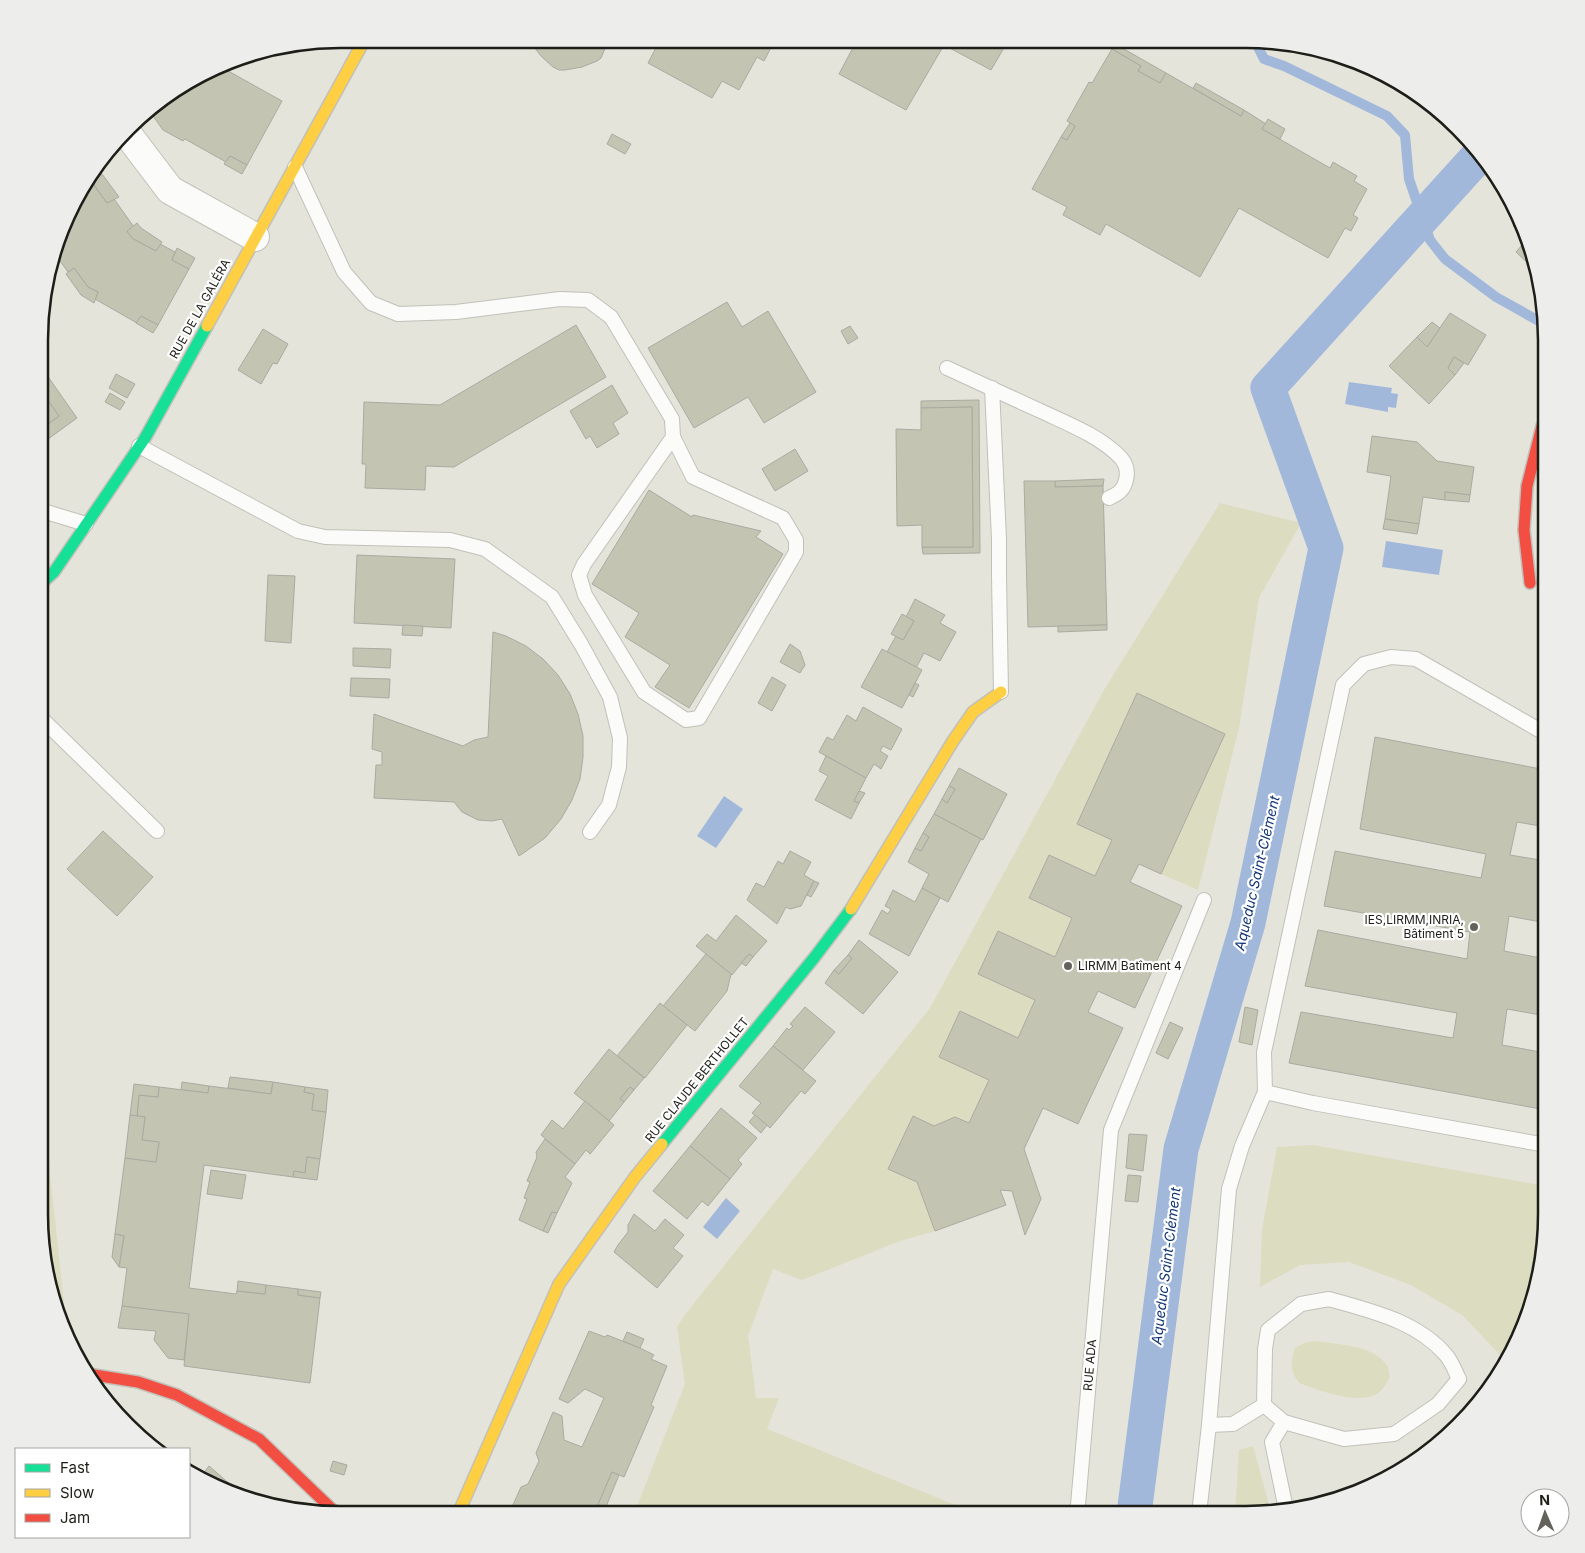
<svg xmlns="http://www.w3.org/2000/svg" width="1585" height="1553" font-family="Inter,sans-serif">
	<rect width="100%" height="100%" fill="#e4e4da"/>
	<!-- green -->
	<g fill="#dcdcc0">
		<polygon points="1220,503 1301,523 1259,598 1239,728 1198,890 1161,874 1225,734 1137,694 1077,823 1112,840 1095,876 1049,855 1029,898 1072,918 1055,957 999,931 978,974 1035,1000 1018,1038 939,1057 989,1080 969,1123 955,1117 934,1126 913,1116 888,1169 917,1182 935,1231 900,1241 802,1280 773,1269 748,1336 756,1398 779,1398 767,1429 978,1514 634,1514 685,1384 677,1327 684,1316 930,1008 1104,690"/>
		<polygon points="40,1082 68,1340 62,1329 39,1233"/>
		<polygon points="1313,1145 1546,1186 1546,1233 1515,1347 1505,1363 1505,1360 1462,1315 1411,1285 1349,1262 1300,1265 1260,1287 1262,1230 1277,1147"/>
		<path d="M1314 1341C1335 1344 1376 1345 1387 1366 1389 1369 1389 1374 1390 1377 1387 1382 1383 1390 1378 1393 1359 1406 1318 1390 1299 1383 1290 1369 1290 1364 1295 1348L1304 1343Z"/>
		<polygon points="1253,1446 1271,1512 1235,1514 1239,1450"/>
	</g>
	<!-- water -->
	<g fill="#a2b8db">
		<polygon points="1349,382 1392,388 1391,393 1398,394 1396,408 1388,407 1388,412 1345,404"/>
		<polygon points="1386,541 1443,550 1439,575 1382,567"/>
		<polygon points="724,796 743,809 716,848 697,836"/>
		<polygon points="726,1198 740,1211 717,1239 703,1227"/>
	</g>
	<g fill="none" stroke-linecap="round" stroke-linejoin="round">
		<!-- stream -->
		<polyline stroke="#a2b8db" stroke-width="10" points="1255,41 1264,59 1284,66 1387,116 1405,135 1409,179 1430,240 1445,259 1496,297 1546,325"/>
		<!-- canal -->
		<polyline stroke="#a2b8db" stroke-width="35" points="1134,1514 1181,1149 1248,923 1326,548 1268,388 1481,153"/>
	</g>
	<!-- building -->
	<g fill="#c4c4b2" stroke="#aaaaa2">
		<polygon points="528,39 609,39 601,58 597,61 582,67 565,70 559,70 553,67 541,56"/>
		<polygon points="660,40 775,40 764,61 757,57 739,90 722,81 712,98 648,63"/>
		<polygon points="857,40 1008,41 991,70 944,45 906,110 839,74"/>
		<polygon points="1115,44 1166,73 1160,83 1138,71 1141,66 1112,49"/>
		<polygon points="1112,49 1141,66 1138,71 1160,83 1166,73 1241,116 1244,110 1266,124 1262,129 1330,168 1333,162 1357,176 1354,181 1367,189 1353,215 1358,218 1351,231 1345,228 1328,258 1239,208 1200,277 1106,224 1100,235 1063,215 1067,207 1032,189 1061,137 1067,140 1075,126 1067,121 1089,82 1092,83"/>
		<polygon points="221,67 282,101 247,165 230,156 226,162 185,139 183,141 163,130 148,109"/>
		<polygon points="1196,83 1244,110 1241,116 1193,88"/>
		<polygon points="1268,119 1285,129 1280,139 1262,129"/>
		<polygon points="1070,123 1075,126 1067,140 1061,137"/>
		<polygon points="612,134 631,144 625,154 607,144"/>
		<polygon points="230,156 247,165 242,174 224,164"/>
		<polygon points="94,171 98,178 92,182 107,203 114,199 134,227 127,231 132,238 156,251 160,244 175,252 172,260 189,269 158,325 141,316 137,323 95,299 98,292 88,287 74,268 68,272 55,254 79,189"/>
		<polygon points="102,174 119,197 107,203 92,182"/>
		<polygon points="1520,219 1523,224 1527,239 1513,226"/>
		<polygon points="137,223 141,228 162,242 156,251 132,238 127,231"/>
		<polygon points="1527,239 1534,268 1533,268 1516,252"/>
		<polygon points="177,248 195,258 189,269 172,260"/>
		<polygon points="74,268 88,287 98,292 94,303 81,295 66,274"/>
		<polygon points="727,302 742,327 768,311 816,392 764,423 748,397 694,428 648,348"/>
		<polygon points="1450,313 1486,335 1468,365 1454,357 1448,368 1455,375 1429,404 1389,366 1417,337 1427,347"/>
		<polygon points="141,316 158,325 153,333 136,323"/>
		<polygon points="1432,322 1440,328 1427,347 1417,337"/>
		<polygon points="576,325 606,377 454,467 426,466 425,490 365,488 366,464 362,464 364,402 440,405"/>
		<polygon points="850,326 858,338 848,344 841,331"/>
		<polygon points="263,329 288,344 277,364 273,363 261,384 238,370"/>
		<polygon points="1454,357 1464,363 1455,375 1448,368"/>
		<polygon points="44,371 77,418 44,442 44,427 59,416 44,395"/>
		<polygon points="116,374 135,384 127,398 109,388"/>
		<polygon points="612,385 628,413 613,423 619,434 597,448 590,436 586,439 570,411"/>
		<polygon points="110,393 125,402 120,410 105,402"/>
		<polygon points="44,395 59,416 44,427"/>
		<polygon points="979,400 980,553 923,554 922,547 973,547 972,407 921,408 921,401"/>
		<polygon points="972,407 973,547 922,547 922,525 897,526 896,429 921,430 921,408"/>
		<polygon points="1372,436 1417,442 1437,461 1474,467 1470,495 1445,492 1445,500 1423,497 1419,524 1385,519 1391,476 1367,472"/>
		<polygon points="795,449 808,471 775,491 762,469"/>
		<polygon points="1104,479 1103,486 1055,487 1055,481"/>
		<polygon points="1024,481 1055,481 1055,487 1103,486 1107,625 1028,627"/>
		<polygon points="649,490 692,517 693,515 761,531 756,537 783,554 689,708 655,687 670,665 625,637 639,613 592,584"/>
		<polygon points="1445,492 1470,495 1469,502 1445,500"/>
		<polygon points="1385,519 1419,524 1417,534 1383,529"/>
		<polygon points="357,555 455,559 451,628 354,623"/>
		<polygon points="268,575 295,576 291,643 265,641"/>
		<polygon points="915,599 945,615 940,623 956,632 940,661 924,653 916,668 887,652 896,636 903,640 914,621 906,617"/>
		<polygon points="902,614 914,621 903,640 891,634"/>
		<polygon points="403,625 423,626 422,636 402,635"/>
		<polygon points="1107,625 1107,630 1058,632 1058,626"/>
		<polygon points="493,632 506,636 526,646 543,659 558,675 570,694 578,714 583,736 583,757 580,779 572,800 561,819 545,838 519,856 502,819 492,821 478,820 462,812 454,802 374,798 376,765 382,765 382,752 372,749 374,714 463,746 474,740 488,737"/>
		<polygon points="790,644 800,651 805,665 800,673 780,662"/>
		<polygon points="353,648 391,649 390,668 353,666"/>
		<polygon points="882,649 922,670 902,708 861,687"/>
		<polygon points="772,677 786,685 772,711 758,703"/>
		<polygon points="351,678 390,679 389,698 350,696"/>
		<polygon points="915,683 919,685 913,697 909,695"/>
		<polygon points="1137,693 1225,734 1161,874 1139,864 1130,882 1182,906 1135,1008 1098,991 1088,1012 1123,1028 1078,1124 1043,1108 1024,1149 1041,1199 1025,1235 1012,1191 1000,1190 1006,1205 935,1231 917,1182 888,1169 913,1116 934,1126 955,1117 969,1123 989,1080 939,1057 960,1011 1018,1038 1035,1000 978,974 998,931 1055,957 1072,918 1029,898 1049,855 1095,876 1112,840 1077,824"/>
		<polygon points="863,707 902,729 891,750 883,746 880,751 888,756 881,769 874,764 866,778 819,752 827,737 833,740 847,715 856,721"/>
		<polygon points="1375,737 1546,770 1546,827 1517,822 1510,855 1546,861 1546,923 1509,916 1504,951 1546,959 1546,1016 1507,1009 1502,1045 1546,1053 1546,1110 1289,1063 1301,1012 1453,1038 1457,1013 1305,986 1318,930 1467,959 1470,932 1324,906 1335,851 1481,878 1486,854 1360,829"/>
		<polygon points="826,756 866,778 854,801 859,803 851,819 815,800 828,776 819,771"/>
		<polygon points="959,768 1007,794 983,840 934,814 942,799 947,803 955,789 949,786"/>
		<polygon points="949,786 955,789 947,803 942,799"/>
		<polygon points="859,791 865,793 859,803 854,801"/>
		<polygon points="934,814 981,839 948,902 922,888 929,874 908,862 915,848 921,851 929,837 923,833"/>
		<polygon points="103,831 153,877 117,916 67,869"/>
		<polygon points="923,833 929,837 921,851 915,848"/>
		<polygon points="790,851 811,862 804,875 814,881 801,906 790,909 786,907 777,924 747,900 756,883 764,887 778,861 783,864"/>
		<polygon points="814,881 819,883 811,897 807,895"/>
		<polygon points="922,888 940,898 909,956 869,934 882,910 888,914 891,909 885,906 893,890 915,902"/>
		<polygon points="736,915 767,941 753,957 749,954 732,975 696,946 707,934 716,941"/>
		<polygon points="859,940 898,972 863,1014 825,983 834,970 839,974 852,958 848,955"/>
		<polygon points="706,954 731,974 727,991 695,1031 663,1006"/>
		<polygon points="749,954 753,957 746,966 741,963"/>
		<polygon points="848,955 852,958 839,974 834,970"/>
		<polygon points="660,1003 687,1025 645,1078 617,1056"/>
		<polygon points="805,1007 835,1032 803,1070 773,1046 787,1028 789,1030 793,1026 790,1024"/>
		<polygon points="1245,1007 1258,1010 1252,1045 1239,1042"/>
		<polygon points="1170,1022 1183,1028 1168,1059 1156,1053"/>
		<polygon points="773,1046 816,1081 805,1094 801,1091 770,1128 752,1113 761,1103 739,1086"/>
		<polygon points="609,1049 644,1078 634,1090 630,1087 620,1099 624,1102 609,1121 574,1093"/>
		<polygon points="230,1077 273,1082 271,1094 228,1088"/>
		<polygon points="182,1082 209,1086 208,1093 181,1090"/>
		<polygon points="273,1082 305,1087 304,1092 314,1094 312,1110 326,1112 320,1159 307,1157 305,1173 294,1171 293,1177 204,1165 189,1288 236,1294 237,1291 265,1294 266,1285 298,1289 298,1295 320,1298 310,1383 184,1366 189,1314 122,1306 127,1268 119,1267 124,1236 115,1234 125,1158 156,1162 159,1142 142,1140 145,1117 137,1116 139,1095 158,1097 159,1087 208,1093 209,1086 271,1094"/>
		<polygon points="134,1084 159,1087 158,1097 139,1095 137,1116 130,1115"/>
		<polygon points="305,1087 328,1090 326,1112 312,1110 314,1094 304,1092"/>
		<polygon points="630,1087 634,1090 624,1102 620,1099"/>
		<polygon points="585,1101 614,1125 590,1154 586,1150 575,1164 541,1135 552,1120 563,1129"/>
		<polygon points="721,1108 757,1138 738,1160 742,1164 730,1179 690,1146"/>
		<polygon points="130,1115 145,1117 142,1140 159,1142 156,1162 125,1158"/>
		<polygon points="755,1115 767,1125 761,1133 749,1122"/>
		<polygon points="1129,1134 1147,1135 1143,1171 1126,1168"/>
		<polygon points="545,1139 575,1164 565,1177 572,1183 557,1213 552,1212 543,1231 519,1220 527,1199 524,1198 530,1182 527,1181 537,1157 536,1152"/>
		<polygon points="690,1146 730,1179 708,1206 702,1201 687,1219 653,1191"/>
		<polygon points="307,1157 320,1159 317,1180 293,1177 294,1171 305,1173"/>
		<polygon points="211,1170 246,1175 242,1199 207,1194"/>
		<polygon points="1128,1175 1141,1176 1138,1202 1125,1201"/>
		<polygon points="552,1212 557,1213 548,1233 543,1231"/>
		<polygon points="634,1214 655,1231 665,1219 684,1235 673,1248 683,1256 657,1288 614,1252 618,1245 628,1232 628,1225"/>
		<polygon points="115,1234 124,1236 119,1267 112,1257"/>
		<polygon points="238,1281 266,1285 265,1294 237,1291"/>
		<polygon points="298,1289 321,1292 320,1298 298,1295"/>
		<polygon points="122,1306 189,1314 184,1360 168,1358 154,1340 156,1331 118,1328"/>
		<polygon points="589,1331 605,1337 607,1335 640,1348 654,1355 651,1359 667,1366 651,1405 654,1407 624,1477 612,1472 594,1514 509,1514 521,1487 528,1484 539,1461 536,1453 553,1412 562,1416 564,1440 582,1447 604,1398 585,1389 568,1403 559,1399"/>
		<polygon points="627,1332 644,1339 640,1348 623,1341"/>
		<polygon points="333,1461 347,1465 344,1475 330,1471"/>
		<polygon points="209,1466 239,1492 206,1483 199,1479"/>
		<polygon points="612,1472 619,1475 603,1514 594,1514"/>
	</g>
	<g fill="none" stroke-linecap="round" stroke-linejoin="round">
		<defs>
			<g id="lane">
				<polyline points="295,167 344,272 371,303 398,314 456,312 560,299 588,300 611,317 672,419 673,437 584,564 579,575 585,595 644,692 686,720 699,718 796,552 796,540 783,518 693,477 673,437"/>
				<path d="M947 368C980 383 1013 398 1045 413 1071 425 1101 437 1121 458 1126 464 1128 472 1126 480 1124 490 1118 494 1109 498"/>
				<polyline points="992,388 999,539 999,575 1001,692"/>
				<polyline points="139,446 298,531 325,537 450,540 485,549 552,597 581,644 610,697 620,738 619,767 609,805 590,832"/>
				<polyline points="43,511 86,524"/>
				<polyline points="42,719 157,831"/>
				<polyline points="1265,1092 1313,1103 1546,1145"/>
				<path d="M1329 1299C1371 1311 1417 1321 1446 1355 1452 1362 1455 1371 1459 1379L1438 1404 1394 1434 1344 1439 1284 1422 1264 1405 1265 1349 1268 1330 1301 1304Z"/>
				<polyline points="1284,1422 1272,1442 1286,1509"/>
				<polyline points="1209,1425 1233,1424 1264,1405"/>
				<polyline points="1074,1514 1078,1505 1111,1130 1204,900"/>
				<polyline points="1199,1514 1209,1425 1229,1189 1242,1146 1265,1092 1264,1052 1343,685 1364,664 1391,657 1416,659 1546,734"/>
			</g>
			<polyline id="street" points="126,132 170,190 255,237"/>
			<g id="fast">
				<polyline points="43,582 54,572 145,438 207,326"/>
				<polyline points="662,1144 814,958 851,909"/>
			</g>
			<g id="slow">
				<polyline points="207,326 365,39"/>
				<polyline points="851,909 953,741 973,712 1001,692"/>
				<polyline points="458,1514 559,1284 635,1177 662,1144"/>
			</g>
			<g id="jam">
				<polyline points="1530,583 1524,530 1527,486 1542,426 1546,421"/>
				<polyline points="88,1374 138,1382 177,1395 259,1439 337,1514"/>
			</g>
		</defs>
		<!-- lane casing -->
		<use href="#lane" stroke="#c1c1b9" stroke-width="16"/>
		<!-- street casing -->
		<use href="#street" stroke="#c1c1b9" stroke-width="30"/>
		<!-- fast casing -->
		<use href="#fast" stroke="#c1c1b9" stroke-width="14"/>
		<!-- slow casing -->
		<use href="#slow" stroke="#c1c1b9" stroke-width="14"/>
		<!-- jam casing -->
		<use href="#jam" stroke="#c1c1b9" stroke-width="14"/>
		<!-- lane -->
		<use href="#lane" stroke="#fbfbf9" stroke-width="14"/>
		<!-- street -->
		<use href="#street" stroke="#fbfbf9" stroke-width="28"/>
		<!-- fast -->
		<use href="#fast" stroke="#16e098" stroke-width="11"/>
		<!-- slow -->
		<use href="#slow" stroke="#ffcf43" stroke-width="11"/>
		<!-- jam -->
		<use href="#jam" stroke="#f24e42" stroke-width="11"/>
	</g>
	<!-- markers -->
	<g fill="#63635b" stroke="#fff" stroke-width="2">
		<circle cx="1474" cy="927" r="5"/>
		<circle cx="1068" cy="966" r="5"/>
	</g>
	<g text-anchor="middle" stroke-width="4.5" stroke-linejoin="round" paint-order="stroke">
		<!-- street labels -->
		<g font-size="12" fill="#1d1e17" stroke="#fff">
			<text transform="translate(200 309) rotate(-61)" y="4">RUE DE LA GALÉRA</text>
			<text transform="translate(697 1080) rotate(-51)" y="4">RUE CLAUDE BERTHOLLET</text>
			<text transform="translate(1090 1365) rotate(-85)" y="4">RUE ADA</text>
		</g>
		<!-- poi labels -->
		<g font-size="12" fill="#1d1e17" stroke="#fff" text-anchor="end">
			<text x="1464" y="924">IES,LIRMM,INRIA,<tspan x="1464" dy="14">Bâtiment 5</tspan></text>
			<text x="1078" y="970" text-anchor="start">LIRMM Batîment 4</text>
		</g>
		<!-- water labels -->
		<g font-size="14" font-style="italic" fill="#113576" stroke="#fff">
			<text transform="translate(1257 873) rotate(-77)" y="5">Aqueduc Saint-Clément</text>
			<text transform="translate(1166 1266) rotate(-83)" y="5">Aqueduc Saint-Clément</text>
		</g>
	</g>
	<!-- crop -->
	<path d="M0 0H1585V1553H0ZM340 48H1246A292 292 0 0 1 1538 340V1214A292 292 0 0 1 1246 1506H340A292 292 0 0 1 48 1214V340A292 292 0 0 1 340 48Z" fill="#ededec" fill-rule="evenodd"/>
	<path fill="none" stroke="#1d1e17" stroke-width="2.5" d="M340 48H1246A292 292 0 0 1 1538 340V1214A292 292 0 0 1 1246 1506H340A292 292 0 0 1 48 1214V340A292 292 0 0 1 340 48Z"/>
	<!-- legend -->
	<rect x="15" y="1448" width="175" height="90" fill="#ffffff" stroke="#a5a5a2"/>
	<rect x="25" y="1464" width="25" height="8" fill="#16e098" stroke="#a5a5a2"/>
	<text x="60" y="1473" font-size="15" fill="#1d1e17">Fast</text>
	<rect x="25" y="1489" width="25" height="8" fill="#ffcf43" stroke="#a5a5a2"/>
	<text x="60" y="1498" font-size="15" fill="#1d1e17">Slow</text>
	<rect x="25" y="1514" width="25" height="8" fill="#f24e42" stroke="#a5a5a2"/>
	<text x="60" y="1523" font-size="15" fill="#1d1e17">Jam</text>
	<!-- north arrow -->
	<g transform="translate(1545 1513) rotate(358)"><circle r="24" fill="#ffffff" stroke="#a5a5a2"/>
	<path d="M0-4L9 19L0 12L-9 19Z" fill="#63635b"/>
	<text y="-8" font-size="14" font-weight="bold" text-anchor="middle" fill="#1d1e17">N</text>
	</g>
</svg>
